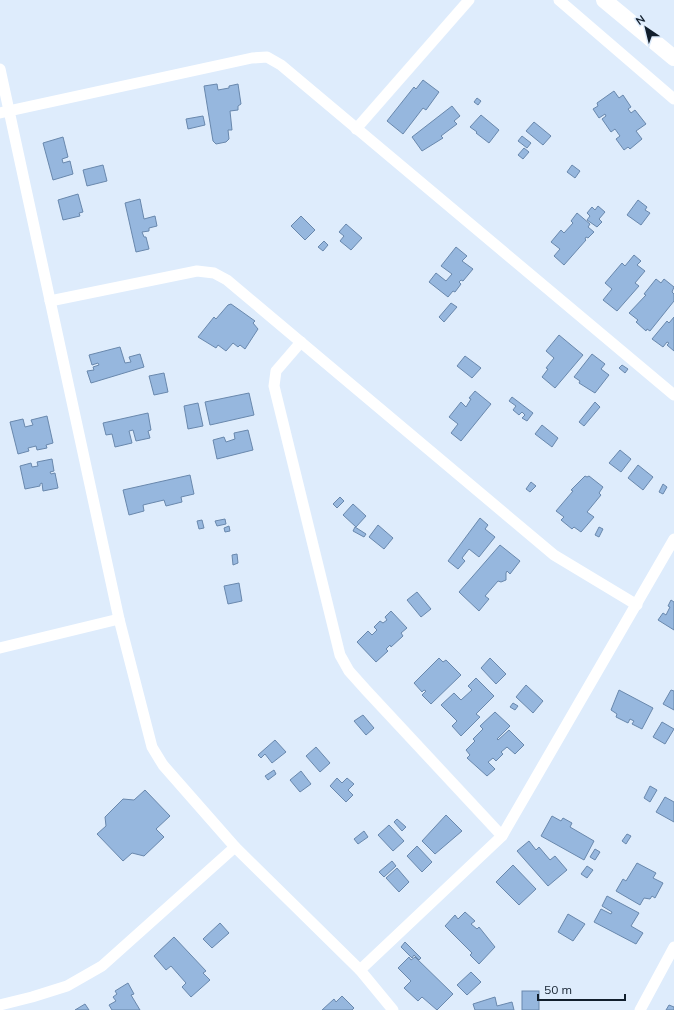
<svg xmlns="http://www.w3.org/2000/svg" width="674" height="1010" font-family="Mulish,sans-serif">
	<rect width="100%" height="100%" fill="#deecfc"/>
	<!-- building -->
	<g fill="#96b7de" stroke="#6988ad">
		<polygon points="423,80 439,92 426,110 423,108 403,134 387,121 414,87 416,89"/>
		<polygon points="217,84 218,90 229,88 229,86 238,84 241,104 238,106 238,110 230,111 232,130 228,130 229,139 226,142 216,144 213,141 204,86"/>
		<polygon points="614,91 619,98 623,95 631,107 628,109 631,113 635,110 646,124 636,131 642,139 630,149 628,147 624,150 616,139 620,136 615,129 611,132 602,119 606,116 605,114 599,118 593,109 598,106 597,103"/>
		<polygon points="477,98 481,101 478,105 474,102"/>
		<polygon points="452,106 460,116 454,121 457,124 441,136 443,138 422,151 412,137"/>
		<polygon points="481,115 499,130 489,143 476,133 477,132 470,127"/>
		<polygon points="203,116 205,125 188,129 186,119"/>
		<polygon points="534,122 551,136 543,145 526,131"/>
		<polygon points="522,136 531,143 527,148 518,141"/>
		<polygon points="63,137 68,157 62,159 63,163 70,161 73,174 53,180 43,143"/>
		<polygon points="524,148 529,152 523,159 518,155"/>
		<polygon points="103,165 107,181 87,186 83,170"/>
		<polygon points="572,165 580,171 575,178 567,172"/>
		<polygon points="78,194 83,212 79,213 80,216 63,220 58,200"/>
		<polygon points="140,199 144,219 155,216 157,226 149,228 149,231 142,232 144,237 146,237 149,249 136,252 125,203"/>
		<polygon points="638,200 647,207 645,210 650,213 641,225 627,215"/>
		<polygon points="598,206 605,212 599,219 602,222 597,227 587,220 590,216 587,213 592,207 595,210"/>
		<polygon points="577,213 590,224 588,227 594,232 588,238 586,237 585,239 586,240 564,265 554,256 560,249 551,242 561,230 564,233 573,223 571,221"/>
		<polygon points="301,216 315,230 305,240 291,226"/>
		<polygon points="346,224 362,238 351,250 340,241 344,236 339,232"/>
		<polygon points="324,241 328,245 323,251 318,247"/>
		<polygon points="456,247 467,256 462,261 473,269 463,281 461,280 459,282 461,284 455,292 453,291 448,297 429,282 436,273 446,281 452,274 441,266"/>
		<polygon points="634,255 641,261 637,265 645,271 635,283 639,286 617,311 603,300 612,289 605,283 622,263 625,266"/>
		<polygon points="656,279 661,283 664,279 674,287 672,292 674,294 674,301 650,331 647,329 646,331 636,322 638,320 629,313 646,295 644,294"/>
		<polygon points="451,303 457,307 444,322 439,317"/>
		<polygon points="231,304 255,321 253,323 258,329 245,349 240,345 238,347 233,343 226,351 218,345 216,348 198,337 214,317 216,319 228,305"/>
		<polygon points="674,317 674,351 667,345 669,343 667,342 663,347 652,339 667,321 669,323"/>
		<polygon points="559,335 583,355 555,388 542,377 548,369 546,368 554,358 546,351"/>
		<polygon points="120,347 125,363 131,362 129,357 140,354 144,367 91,383 87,371 94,370 93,367 99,365 98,363 92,365 89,355"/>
		<polygon points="592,354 605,364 601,369 609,375 595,393 579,383 580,381 574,377"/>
		<polygon points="465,356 481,368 472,378 457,366"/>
		<polygon points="622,365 628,369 625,373 619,368"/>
		<polygon points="164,373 168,392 154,395 149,376"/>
		<polygon points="475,391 491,404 461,441 451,433 458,424 449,417 461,402 466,407 471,399 469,398"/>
		<polygon points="249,393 254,415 210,425 205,402"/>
		<polygon points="512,397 533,413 527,421 522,418 525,415 522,412 519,415 513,410 516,406 509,401"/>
		<polygon points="595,402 600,407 584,426 579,422"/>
		<polygon points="198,403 203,426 188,429 184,406"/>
		<polygon points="148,413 151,430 148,431 150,438 136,441 133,430 129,431 132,443 115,447 112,434 106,435 103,423"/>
		<polygon points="47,416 53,443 46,445 47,448 37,450 36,446 28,448 29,451 18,454 10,422 23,419 25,427 33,425 31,420"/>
		<polygon points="542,425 558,438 552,447 535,434"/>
		<polygon points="248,430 253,450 217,459 213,440 224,437 226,442 235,439 234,433"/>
		<polygon points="620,450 631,459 621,472 609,463"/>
		<polygon points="52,459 54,471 50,472 51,474 55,473 58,488 43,491 42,483 40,484 40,486 25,489 20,466 31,463 32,467 38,466 37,462"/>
		<polygon points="638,465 653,477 643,490 628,478"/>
		<polygon points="190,475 194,494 181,497 182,502 166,506 164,500 143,505 144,511 129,515 123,490"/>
		<polygon points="585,476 587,477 589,476 603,487 599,493 601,495 587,512 594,517 581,532 574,527 572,529 561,520 564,517 556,511 573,491 571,490"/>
		<polygon points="531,482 536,486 530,492 526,489"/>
		<polygon points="663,484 667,487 663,494 659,492"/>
		<polygon points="340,497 344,501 337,508 333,504"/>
		<polygon points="353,504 366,516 356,527 343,515"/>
		<polygon points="480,518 488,525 485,529 495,537 479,557 469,549 462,558 465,561 458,569 448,561"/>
		<polygon points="225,519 226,524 217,526 215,521"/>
		<polygon points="202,520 204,528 199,529 197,521"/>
		<polygon points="378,525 393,538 384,549 369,537"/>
		<polygon points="229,526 230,531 225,532 224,528"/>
		<polygon points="355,527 366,534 364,537 353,531"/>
		<polygon points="599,527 603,529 599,537 595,535"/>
		<polygon points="500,545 520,561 510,574 507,571 506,573 506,580 501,582 498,581 485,596 489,599 479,611 459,592"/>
		<polygon points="237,554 238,563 233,565 232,555"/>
		<polygon points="239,583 242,601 228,604 224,586"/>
		<polygon points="417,592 431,609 421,617 407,600"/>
		<polygon points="671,600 674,602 674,630 658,620 663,613 666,615 670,607 668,606"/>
		<polygon points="391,611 407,628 401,633 403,636 391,647 390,645 386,649 388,651 376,662 357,642 368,631 372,635 377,630 374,627 380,621 383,623 387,620 385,617"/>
		<polygon points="439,658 443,662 446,660 461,675 431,704 422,695 426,691 424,690 422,692 414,683"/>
		<polygon points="490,658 506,674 496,684 481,668"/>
		<polygon points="476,678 494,696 476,714 480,717 461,736 452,726 457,721 441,705 454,693 461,700 472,690 468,686"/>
		<polygon points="526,685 543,701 533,713 516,697"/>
		<polygon points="619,690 653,708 642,729 632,724 634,721 630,719 628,723 616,717 617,714 611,710"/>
		<polygon points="671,690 674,691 674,710 663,704"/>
		<polygon points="513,703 518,706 515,710 510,707"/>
		<polygon points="495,712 510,726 497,739 498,740 509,730 524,745 515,754 507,747 501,752 503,754 496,761 493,758 488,762 495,769 487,776 467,758 470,755 466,750 475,741 473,739 483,729 480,726"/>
		<polygon points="363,715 374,728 366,735 354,721"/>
		<polygon points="662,722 674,729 665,744 653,737"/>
		<polygon points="275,740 286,752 272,763 265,754 261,758 258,755"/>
		<polygon points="316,747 330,763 320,772 306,756"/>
		<polygon points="274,770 276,774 268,780 265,776"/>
		<polygon points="301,771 311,784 300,792 290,780"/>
		<polygon points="337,778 342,783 347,778 354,784 348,790 353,795 346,802 330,786"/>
		<polygon points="650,786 657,790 650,802 644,798"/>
		<polygon points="145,790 170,816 156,829 164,837 144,856 132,853 123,861 97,834 106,826 105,817 123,799 134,800"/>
		<polygon points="665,797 674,802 674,822 656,812"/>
		<polygon points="446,815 462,831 435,854 422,841"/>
		<polygon points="552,816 561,821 563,818 572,823 570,827 594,841 584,860 541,836"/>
		<polygon points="397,819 406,827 402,831 394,822"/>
		<polygon points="389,825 404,841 393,851 378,835"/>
		<polygon points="364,831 368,837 358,844 354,839"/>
		<polygon points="627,834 631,836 626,844 622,841"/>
		<polygon points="529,841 536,850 539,847 550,860 555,856 567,870 548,886 517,851"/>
		<polygon points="417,846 432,862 422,872 407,856"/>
		<polygon points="595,849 600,852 595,860 590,857"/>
		<polygon points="392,861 396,866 384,877 379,872"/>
		<polygon points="637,863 656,873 653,878 663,883 655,898 652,896 650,899 644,898 640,905 616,891 623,879 626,881"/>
		<polygon points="513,865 536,889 519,905 496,882"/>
		<polygon points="587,866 593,870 587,878 581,874"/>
		<polygon points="397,868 409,882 399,892 386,878"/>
		<polygon points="607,896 639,913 631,926 643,933 636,944 594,922 601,909 611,914 612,912 602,906"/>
		<polygon points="465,912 475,921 471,924 477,929 479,927 495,947 479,964 470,955 472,953 445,926 455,915 458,919"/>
		<polygon points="568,914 585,924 573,941 558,932"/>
		<polygon points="220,923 229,933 212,948 203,939"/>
		<polygon points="174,937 206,971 203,973 210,980 191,997 182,987 186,983 171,966 166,970 154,956"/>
		<polygon points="405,942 421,958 419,960 414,955 412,958 401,947"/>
		<polygon points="409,957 411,960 415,957 453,994 437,1010 422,997 418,1001 404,988 411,981 398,968"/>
		<polygon points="471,972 481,982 467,995 457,985"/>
		<polygon points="128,983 134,994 131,995 140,1010 112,1010 109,1005 116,1001 113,997 117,994 115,991"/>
		<rect x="522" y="991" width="17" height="19"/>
		<polygon points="342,996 354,1008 352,1010 322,1010 334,999 336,1002"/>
		<polygon points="495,997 497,1006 512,1002 514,1010 475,1010 473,1004"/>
		<polygon points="85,1004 89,1010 75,1010"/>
		<polygon points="669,1005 674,1007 674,1010 666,1010"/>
	</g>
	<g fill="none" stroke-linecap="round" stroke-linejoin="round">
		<!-- street -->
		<g stroke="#fff" stroke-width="11">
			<polyline points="559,0 674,99"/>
			<polyline points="0,69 119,619 152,747 163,765 235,847 360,970 393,1010"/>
			<polyline points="0,113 252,58 267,57 281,65 674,395"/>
			<polyline points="356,129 469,0"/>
			<polyline points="50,301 197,271 214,273 227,280 554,555 637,605"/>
			<polyline points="301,342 276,371 274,386 340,655 349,671 366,690 502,836"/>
			<polyline points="0,648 119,619"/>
			<polyline points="360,970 502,836 674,539"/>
			<polyline points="0,1005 32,997 67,986 102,966 235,847"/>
			<polyline points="640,1010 674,947"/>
		</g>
		<!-- secondary -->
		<polyline stroke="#fff" stroke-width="16" points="604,0 674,58"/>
	</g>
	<!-- north arrow -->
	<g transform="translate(646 28) rotate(325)" stroke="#deecfc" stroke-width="3" paint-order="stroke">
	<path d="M0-3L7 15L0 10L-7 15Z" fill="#121f2d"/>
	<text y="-6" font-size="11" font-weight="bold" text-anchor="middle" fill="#121f2d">N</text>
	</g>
	<!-- scale -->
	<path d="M538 994v6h87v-6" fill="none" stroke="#121f2d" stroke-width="2"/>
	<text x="544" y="994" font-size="12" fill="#121f2d" stroke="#deecfc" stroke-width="3" paint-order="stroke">50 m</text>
</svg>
